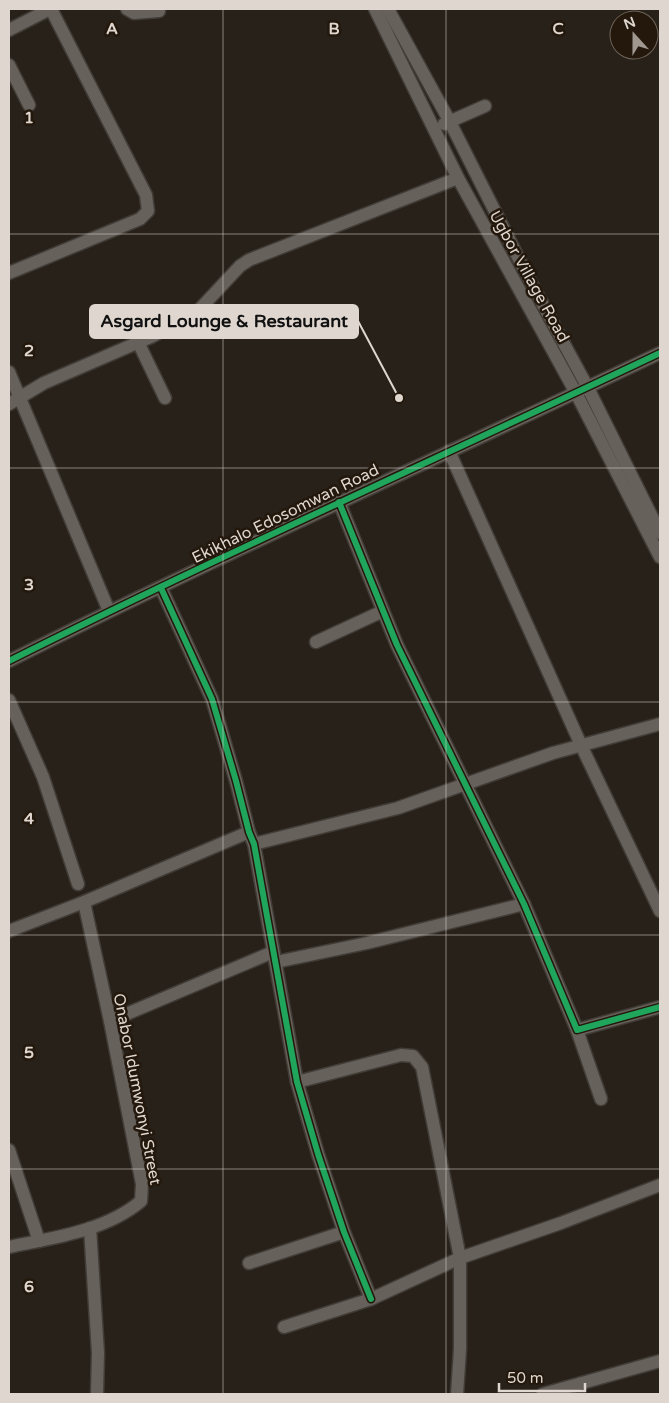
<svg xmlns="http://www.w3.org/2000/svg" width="669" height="1403" font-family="'Varela Round',sans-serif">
	<rect width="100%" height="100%" fill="#27211a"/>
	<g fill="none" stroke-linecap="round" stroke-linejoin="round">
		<defs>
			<g id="minor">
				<polyline points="127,9 134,13 159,11"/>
				<polyline points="375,9 458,178 576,393 660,557"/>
				<polyline points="388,9 450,122 530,281 588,388 660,533"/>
				<polyline points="9,30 50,9"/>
				<polyline points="9,65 29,105"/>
				<polyline points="444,124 485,106"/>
				<polyline points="9,273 140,219 148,211 146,195 51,9"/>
				<polyline points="138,342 165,398"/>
				<polyline points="9,372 109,611"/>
				<polyline points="9,404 44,383 153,336 197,312 240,266 249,260 458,178"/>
				<polyline points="449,451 581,745 660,911"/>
				<polyline points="339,502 397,645 524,904 577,1030 660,1007"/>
				<polyline points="161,588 212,699 236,781 249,832 254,844 297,1082 318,1154 344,1232 371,1299"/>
				<polyline points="316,642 383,611"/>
				<path d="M9 661C223 554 443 456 660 353"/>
				<polyline points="9,700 43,777 78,884"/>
				<polyline points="254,844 398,808 553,753 660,724"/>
				<polyline points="9,931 84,902 249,832"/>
				<polyline points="276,962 367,943 524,904"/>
				<polyline points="110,1021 273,952"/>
				<polyline points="577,1030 601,1099"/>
				<polyline points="297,1082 401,1055 413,1056 422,1067 460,1258 460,1349 457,1394"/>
				<polyline points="9,1150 39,1241"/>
				<polyline points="90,1228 98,1353 97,1394"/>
				<path d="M9 1247C52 1238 106 1231 141 1201L142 1184 110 1021 84 902"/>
				<polyline points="249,1263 344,1232"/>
				<polyline points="284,1327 371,1299 460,1258 561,1223 660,1185"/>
				<polyline points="543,1394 660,1361"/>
			</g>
		</defs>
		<!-- minor casing -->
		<use href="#minor" stroke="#413c36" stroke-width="15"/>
		<!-- minor -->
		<use href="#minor" stroke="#66615b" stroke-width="12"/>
		<defs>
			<g id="cycleway">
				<polyline points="339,502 397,645 524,904 577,1030 660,1007"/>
				<polyline points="161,588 212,699 236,781 249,832 254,844 297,1082 318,1154 344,1232 371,1299"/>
				<path d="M9 661C223 554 443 456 660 353"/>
			</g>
		</defs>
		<!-- cycleway casing -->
		<use href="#cycleway" stroke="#23180b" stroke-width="9"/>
		<!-- cycleway -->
		<use href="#cycleway" stroke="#20a55d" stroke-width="6"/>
	</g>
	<!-- grid -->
	<path fill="none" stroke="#dfd7cf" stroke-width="1" stroke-opacity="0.55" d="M223 9V1394M446 9V1394M9 234H660M9 468H660M9 702H660M9 935H660M9 1169H660"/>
	<g text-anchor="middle" stroke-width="5" stroke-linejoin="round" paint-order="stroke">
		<!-- street labels -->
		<g font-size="16" fill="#dfd7cf" stroke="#23180b">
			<text transform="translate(530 276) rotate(61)" y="6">Ugbor Village Road</text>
			<text transform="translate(285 513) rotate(-26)" y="6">Ekikhalo Edosomwan Road</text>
			<text transform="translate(138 1089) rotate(79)" y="6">Onabor Idumwonyi Street</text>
		</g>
	</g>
	<g font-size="16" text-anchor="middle" font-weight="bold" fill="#dfd7cf" stroke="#23180b" stroke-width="5" stroke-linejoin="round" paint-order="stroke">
		<text x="112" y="34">A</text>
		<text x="334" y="34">B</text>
		<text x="558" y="34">C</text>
		<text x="29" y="123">1</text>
		<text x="29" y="356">2</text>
		<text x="29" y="590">3</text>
		<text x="29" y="824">4</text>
		<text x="29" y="1058">5</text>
		<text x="29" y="1292">6</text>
	</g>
	<!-- callouts -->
	<path fill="none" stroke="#dfd7cf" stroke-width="2" d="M399 398L358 321"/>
	<circle fill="#dfd7cf" stroke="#23180b" stroke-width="2" cx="399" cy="398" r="5"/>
	<rect fill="#dfd7cf" stroke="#dfd7cf" stroke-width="2" x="90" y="305" width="268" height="33" rx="5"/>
	<g font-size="18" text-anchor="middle" font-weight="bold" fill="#111">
		<text x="224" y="327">Asgard Lounge &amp; Restaurant</text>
	</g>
	<!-- border -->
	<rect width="669" height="1403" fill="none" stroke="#dfd7cf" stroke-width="20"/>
	<!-- north arrow -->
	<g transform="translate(634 35) rotate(339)"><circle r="24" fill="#23180b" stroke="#6e6459"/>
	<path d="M0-4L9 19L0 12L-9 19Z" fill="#9f9790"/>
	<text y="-8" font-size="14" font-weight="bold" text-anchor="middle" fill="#dfd7cf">N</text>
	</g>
	<!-- scale -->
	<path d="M499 1383v8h86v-8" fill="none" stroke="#dfd7cf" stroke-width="2.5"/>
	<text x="507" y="1383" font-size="15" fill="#dfd7cf" stroke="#23180b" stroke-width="4" paint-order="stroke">50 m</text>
</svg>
